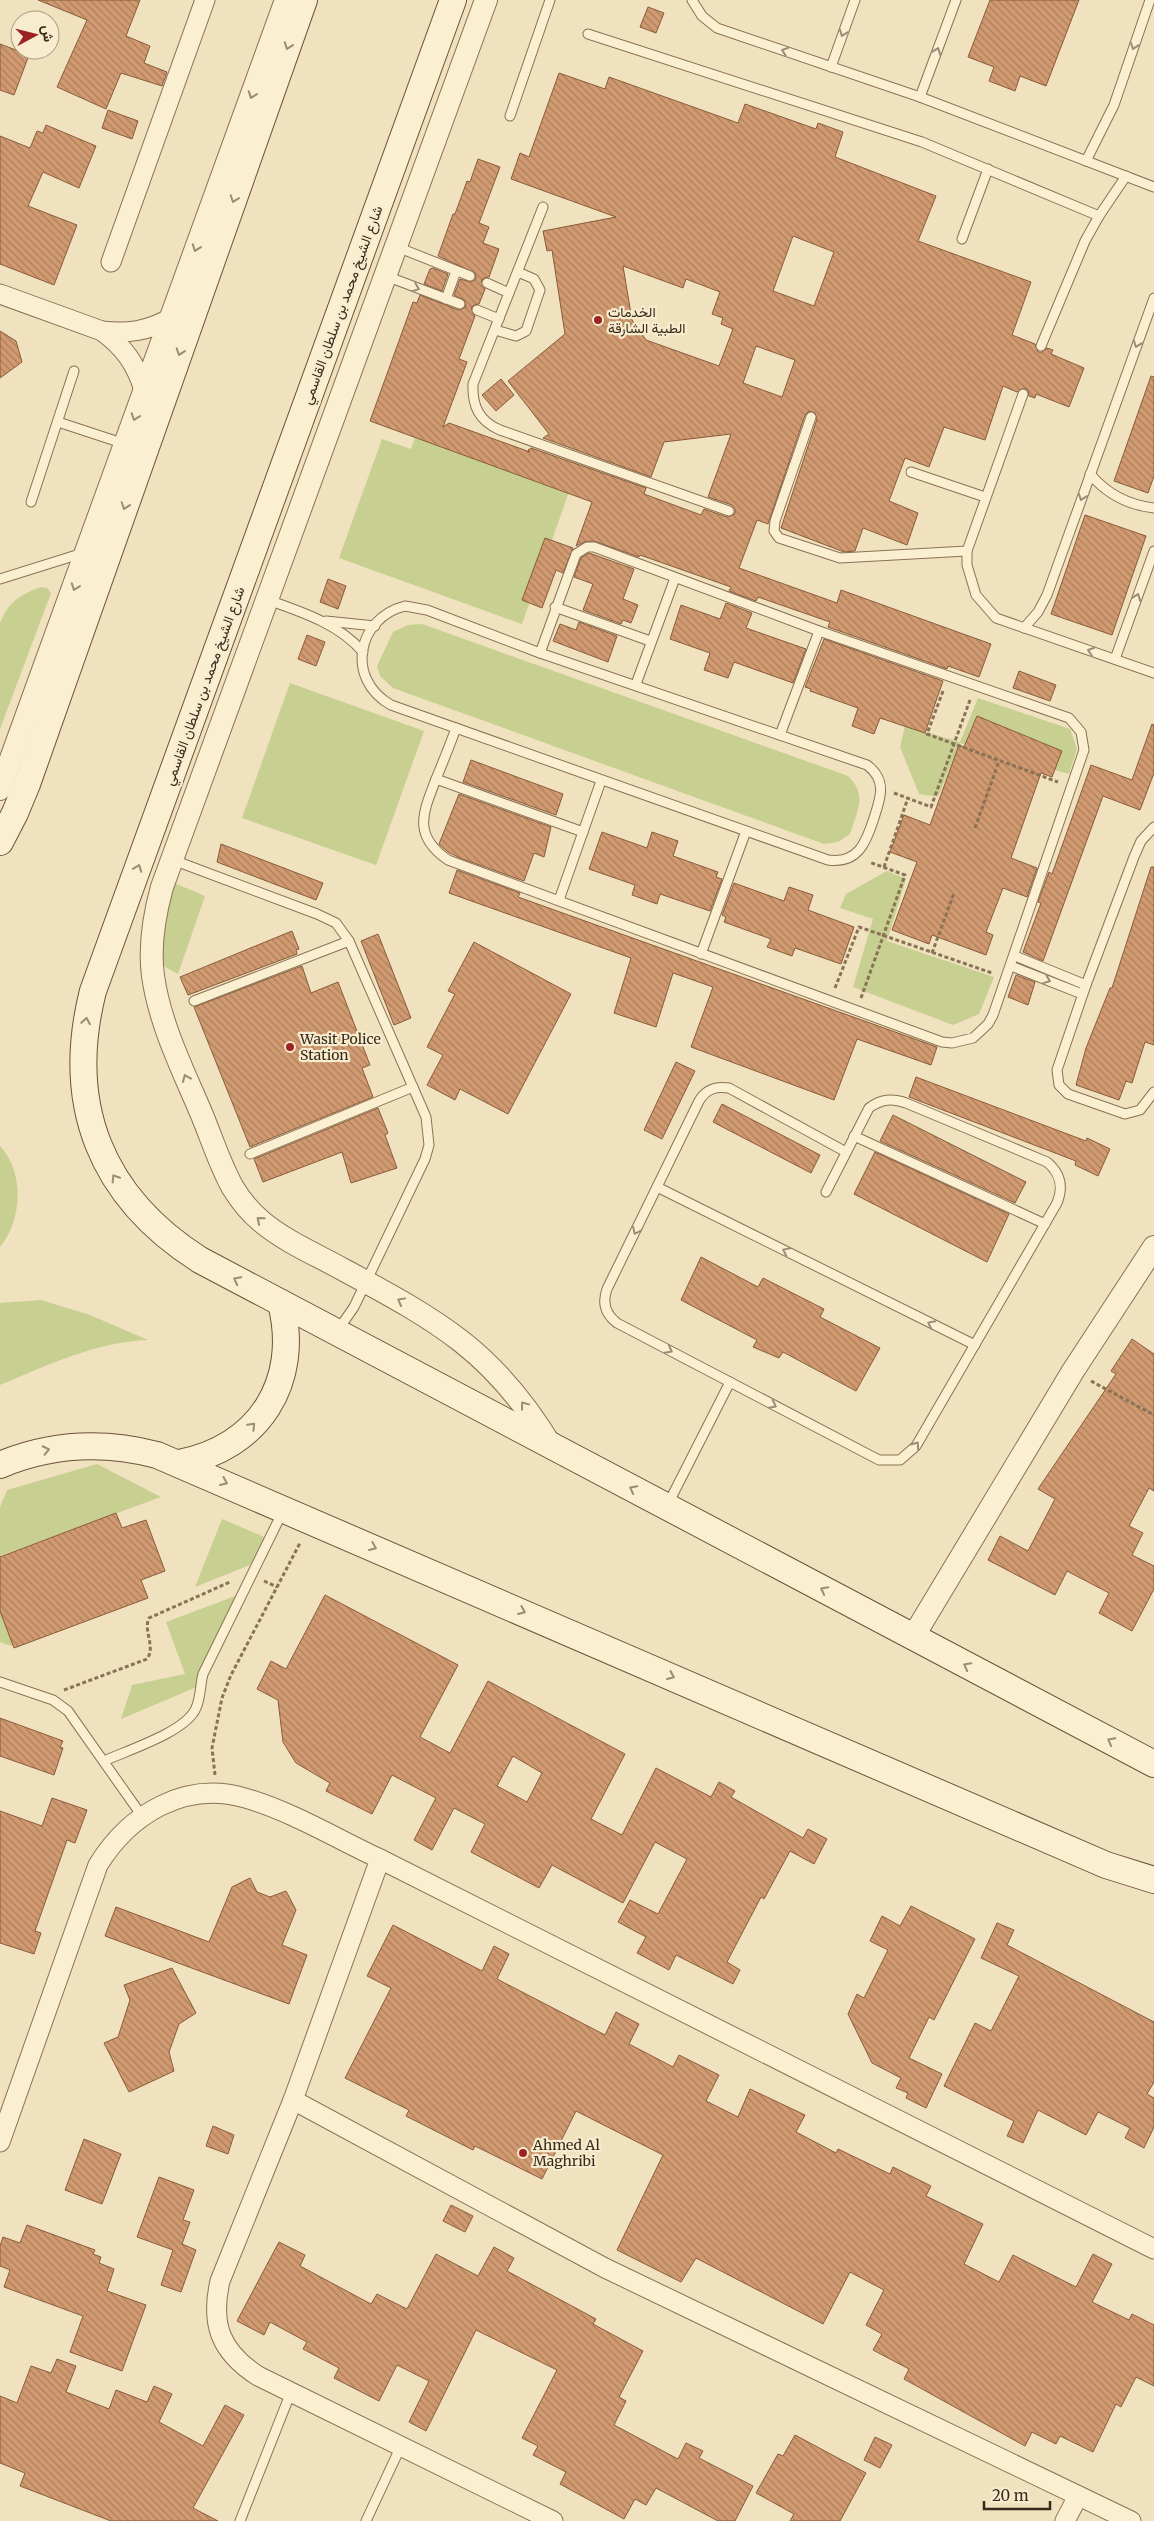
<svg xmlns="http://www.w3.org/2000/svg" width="1154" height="2521" font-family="Merriweather,Vazirmatn,serif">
	<defs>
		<pattern id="building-back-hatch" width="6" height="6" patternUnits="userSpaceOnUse" patternTransform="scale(1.25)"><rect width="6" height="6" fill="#d19a71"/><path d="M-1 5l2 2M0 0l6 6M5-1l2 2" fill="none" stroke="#ab7e5c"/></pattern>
	</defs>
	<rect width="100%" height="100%" fill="#f0e2be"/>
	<!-- grass -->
	<g fill="#c7cf91">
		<polygon points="419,426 573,481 522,624 339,558 382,439 411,449"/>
		<path d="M41 587 47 588 51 593 0 729V623C8 602 21 594 41 587Z"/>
		<path d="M422 624 848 776C868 795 857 811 850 834L838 842 824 844 393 688 380 676 377 666 393 632 408 625Z"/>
		<polygon points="290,683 424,731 376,865 242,818"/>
		<polygon points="978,698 1070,729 1077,749 1069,774 960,743 938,797 919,794 900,747 905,726 960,742"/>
		<polygon points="887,871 906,879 887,941 994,977 979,1014 953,1025 853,987 873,919 840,908 846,894"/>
		<polygon points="167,880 205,896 178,974 160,964"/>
		<path d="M0 1146C25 1173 22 1220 0 1247Z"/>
		<path d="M41 1300 90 1315 148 1340C96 1342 48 1365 0 1385V1303Z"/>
		<polygon points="97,1464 161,1497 0,1556 0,1507 7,1490"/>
		<polygon points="222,1519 269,1539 250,1565 195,1587"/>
		<polygon points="0,1571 25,1640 11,1646 0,1642"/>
		<polygon points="238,1595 199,1686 121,1719 132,1685 185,1674 166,1622"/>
	</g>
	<!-- building -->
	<g fill="url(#building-back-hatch)" stroke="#8a5b3a" fill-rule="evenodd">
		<polygon points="38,0 140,0 126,36 150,46 144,63 167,72 162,86 121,73 106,109 57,87 87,20"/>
		<polygon points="990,0 1079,0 1046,86 1020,76 1015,91 989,81 994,67 968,57"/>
		<polygon points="648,7 664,13 656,33 640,27"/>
		<polygon points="0,44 29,55 14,95 0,90"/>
		<path d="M559 73 605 89 609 77 738 123 745 104 816 129 818 123 843 132 835 157 936 196 918 241 1031 282 1012 335 1035 344 1038 352H1042L1047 348 1053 350 1051 354 1084 368 1069 407 1036 394 1035 398 1029 396 1028 390 1025 388 1017 392 1003 386 985 440 944 427 929 467 905 458 889 501 918 513 907 545 863 528 855 551 844 552 781 528 817 419 815 413 809 411 805 415 768 524 757 520 739 568 837 603 841 590 991 644 979 677 948 666 947 669 828 627 830 622 758 597 756 601 729 591 731 587 640 555 639 557 594 541 584 542 576 546 592 502 370 421 413 302 417 303 420 295 458 310 466 307 464 300 454 295 460 279 471 282 476 279 475 273 438 256 453 214H455L467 181 470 182 478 159 500 167 479 223 489 227 483 243 499 249 489 277 484 278 481 281 485 289 479 304 474 305 471 308 475 316 459 359 467 362 443 427 449 423 530 452 528 450 531 448 646 488 644 494 701 515 704 509 727 517 735 514V509L732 505 708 497 731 434 664 442 651 477 543 438 549 434 508 381 565 334 552 250 547 251 543 231 616 217 511 179 520 153 529 157ZM793 236 834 252 814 306 773 291ZM623 266 683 288 686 279 720 292 712 314 723 318 721 324 733 329 719 366 646 340 632 320ZM756 346 795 360 782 397 743 383Z"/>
		<polygon points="108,110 138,121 132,139 102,128"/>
		<polygon points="46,125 96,146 79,188 43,172 28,206 77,225 54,285 0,264 0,136 30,148 37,131 43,133"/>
		<polygon points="433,268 448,274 442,291 424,284 430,269"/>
		<polygon points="0,331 16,341 22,362 0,378"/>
		<polygon points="1151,376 1154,377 1154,476 1148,493 1114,481"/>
		<polygon points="501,379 514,395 496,411 482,395"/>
		<polygon points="1085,515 1146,536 1112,635 1051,614"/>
		<polygon points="545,538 573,548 563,573 556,570 542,608 522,600"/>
		<polygon points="589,553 634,569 623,599 638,605 631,623 623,620 621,624 583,610 593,584 574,577 581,558"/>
		<polygon points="328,579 346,586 338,609 320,602"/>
		<polygon points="726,603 752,613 746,628 806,649 793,683 734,662 728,678 704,670 710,653 670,639 681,605 720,619"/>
		<polygon points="579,622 617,636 608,662 553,641 560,624 576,630"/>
		<polygon points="307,635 325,642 316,666 298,659"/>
		<polygon points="824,639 943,681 925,733 880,718 874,734 852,726 858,708 810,691 811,689 805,687"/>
		<polygon points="1019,671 1056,685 1050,701 1013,688"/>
		<polygon points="977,716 1062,751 1052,777 1041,773 1011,858 1037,868 1027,897 1003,888 986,932 993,935 986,955 932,935 929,944 892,930 917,862 890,852 904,815 930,825 959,745 964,747"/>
		<polygon points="1152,724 1154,725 1154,773 1140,810 1103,796 1043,961 1023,952 1041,903 1038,902 1049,872 1052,874 1091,765 1132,780"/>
		<polygon points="471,760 563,794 556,815 463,782"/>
		<polygon points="459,794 551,827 544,857 534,853 524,881 460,858 448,852 439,844"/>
		<polygon points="602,832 647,848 652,832 678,841 673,856 718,872 716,877 722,879 710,911 660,894 657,904 632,895 635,885 589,869"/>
		<polygon points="221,844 323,883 316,900 217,862"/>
		<polygon points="1151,867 1154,867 1154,1045 1145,1042 1132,1083 1126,1081 1119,1100 1076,1085 1086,1048 1110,988 1112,988"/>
		<polygon points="457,870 520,893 518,897 937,1047 931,1065 857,1039 834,1100 691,1047 713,987 673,973 656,1027 614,1013 631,958 449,893"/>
		<polygon points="734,883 784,901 789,887 813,895 808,910 854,927 841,964 795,948 792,956 767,947 771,939 724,922 726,917 722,915"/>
		<polygon points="292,931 299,949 296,950 297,954 188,995 180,977"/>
		<polygon points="378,934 411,1018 394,1025 361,941"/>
		<polygon points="474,942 571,994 508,1114 460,1089 455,1100 427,1085 443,1055 427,1047 455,994 448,991"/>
		<polygon points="302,966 311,993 338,982 370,1065 362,1068 373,1097 250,1147 194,1007"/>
		<polygon points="1016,975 1035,982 1028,1005 1008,997"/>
		<polygon points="676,1062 695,1071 662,1139 644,1130"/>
		<polygon points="916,1077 1086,1141 1087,1138 1110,1149 1098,1176 1075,1165 1076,1161 909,1097"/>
		<polygon points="722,1104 820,1155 811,1173 713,1122"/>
		<polygon points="378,1108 388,1133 385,1135 397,1168 351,1183 342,1152 263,1182 254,1159"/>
		<polygon points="893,1115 1026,1182 1015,1203 880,1141"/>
		<polygon points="875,1152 1009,1214 987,1262 854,1194"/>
		<polygon points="701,1257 758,1287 763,1278 824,1309 820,1317 880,1348 856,1391 783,1352 779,1358 753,1347 757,1340 681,1300"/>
		<polygon points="1132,1339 1154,1354 1154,1491 1149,1488 1129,1526 1143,1533 1132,1555 1154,1566 1154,1589 1132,1631 1099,1613 1109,1593 1067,1571 1055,1595 988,1560 1000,1536 1028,1551 1055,1499 1038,1489 1116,1374 1111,1371"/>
		<polygon points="116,1513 122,1528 146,1520 165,1571 141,1580 148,1598 14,1648 0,1611 0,1557"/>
		<path d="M325 1595 458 1665 420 1737 450 1753 488 1681 625 1754 591 1819 622 1835 656 1768 711 1797 719 1782 735 1791 731 1797 803 1838 808 1829 827 1839 814 1864 790 1851 764 1899 761 1897 727 1962 740 1970 733 1984 676 1955 669 1970 637 1953 646 1937 618 1922 630 1900 658 1914 687 1859 655 1842 623 1903 552 1865 539 1888 471 1852 485 1824 454 1808 432 1850 414 1840 436 1798 392 1775 372 1814 326 1791 330 1783 296 1763 283 1742 278 1700 257 1689 271 1661 286 1669ZM513 1756 542 1773 527 1802 497 1786Z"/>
		<polygon points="0,1718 63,1741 60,1747 63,1748 54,1775 0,1756"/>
		<polygon points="52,1798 87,1810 75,1843 67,1840 35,1931 41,1933 34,1954 0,1943 0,1811 42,1826"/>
		<polygon points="250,1878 257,1892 270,1897 286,1891 296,1910 282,1945 307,1955 289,2004 105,1936 116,1907 209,1942 232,1887"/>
		<polygon points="911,1906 975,1939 934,2020 929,2017 909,2058 942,2074 926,2108 906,2098 908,2093 896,2088 901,2078 872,2063 848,2014 857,1994 864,1998 888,1950 870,1941 882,1916 900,1926"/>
		<polygon points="997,1923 1014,1930 1007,1945 1154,2022 1154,2082 1147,2094 1154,2098 1154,2127 1144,2148 1125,2138 1130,2128 1098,2112 1086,2135 1038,2110 1023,2143 1007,2136 1014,2121 944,2086 975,2023 991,2031 1019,1976 981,1958"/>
		<polygon points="393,1925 482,1971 494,1946 509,1954 497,1979 605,2035 616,2012 639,2024 629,2044 673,2067 679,2055 719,2075 706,2101 738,2117 750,2089 805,2115 796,2132 836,2153 838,2149 890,2174 893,2167 931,2186 926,2196 983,2224 964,2264 999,2282 1013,2255 1076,2287 1093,2254 1112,2264 1092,2302 1129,2320 1132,2314 1154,2325 1154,2386 1136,2377 1121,2407 1116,2404 1093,2452 1060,2436 1056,2444 1032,2432 1025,2446 904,2379 909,2369 873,2350 882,2334 866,2325 884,2290 850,2272 823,2324 696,2258 681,2282 617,2250 663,2155 576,2111 542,2179 475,2146 473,2150 406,2116 409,2110 345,2078 391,1988 367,1976"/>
		<polygon points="172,1968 196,2013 179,2024 169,2052 174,2071 129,2092 104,2043 118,2037 130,2000 124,1985"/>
		<polygon points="213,2126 234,2135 228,2154 206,2146"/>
		<polygon points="84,2139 121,2154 102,2204 65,2190"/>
		<polygon points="159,2177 194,2190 183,2220 190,2222 182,2244 196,2250 181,2292 161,2285 173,2250 137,2237"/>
		<polygon points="451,2205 473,2216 465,2232 443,2221"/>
		<polygon points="27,2225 95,2250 93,2254 101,2257 99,2263 114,2269 107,2291 146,2305 122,2371 70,2352 83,2316 4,2287 10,2270 0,2266 0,2246 3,2237 20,2243"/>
		<polygon points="279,2242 305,2255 300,2266 371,2304 377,2294 407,2309 436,2254 478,2276 494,2247 514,2258 507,2271 596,2319 593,2324 643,2351 619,2397 626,2401 614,2425 678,2459 686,2443 703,2451 699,2458 753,2486 735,2521 718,2521 656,2488 646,2505 635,2499 624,2519 560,2484 566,2472 533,2455 538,2446 522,2438 557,2370 476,2330 426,2431 409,2422 429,2381 397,2365 379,2401 334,2378 339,2368 303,2349 307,2342 270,2322 264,2335 237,2321"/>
		<polygon points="57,2359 76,2366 66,2392 109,2409 116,2390 147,2402 154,2386 172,2394 159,2422 203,2446 225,2405 244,2415 193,2508 218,2521 111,2521 20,2486 25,2473 0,2463 0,2396 17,2403 31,2366 51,2373"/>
		<polygon points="795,2435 866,2473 840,2521 790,2521 794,2514 756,2493 778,2454 783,2456"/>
		<polygon points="875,2437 892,2445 880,2468 864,2460"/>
	</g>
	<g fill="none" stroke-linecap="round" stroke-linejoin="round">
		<defs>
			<g id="service">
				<polyline points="692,0 702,16 717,28 920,97 1154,187"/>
				<polyline points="588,34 922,142 1099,216"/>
				<polyline points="831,67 855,0"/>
				<polyline points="920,97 956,0"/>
				<polyline points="510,116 550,0"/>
				<polyline points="1086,161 1114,105 1150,0"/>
				<path d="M543 207 473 384C472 406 479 421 500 430L729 511"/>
				<polyline points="962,239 988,169"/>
				<polyline points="397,247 470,276"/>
				<polyline points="386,276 460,304"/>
				<polyline points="487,283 509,293"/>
				<polyline points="446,299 456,271"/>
				<polyline points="477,310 499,319"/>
				<polyline points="495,330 516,336 526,331 540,290 534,279 518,272"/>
				<polyline points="1041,346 1085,241 1099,216 1126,176"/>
				<polyline points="1023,394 967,551 967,565 976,595 996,618 1154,673"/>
				<polyline points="811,417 775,521 774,531 779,538 840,558 967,551"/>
				<polyline points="58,422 125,444"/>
				<polyline points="911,472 985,497"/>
				<path d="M1090 474C1107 494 1127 505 1154 508"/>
				<polyline points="31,502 74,371"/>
				<polyline points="0,579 83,553"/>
				<path d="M268 600C302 612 339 624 363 652"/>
				<path d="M405 606 427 610 540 653 867 765C887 780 881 797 874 818 866 843 858 864 828 860L391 705C345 679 357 618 405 606Z"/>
				<polyline points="555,607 650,641"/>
				<polyline points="326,621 375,626"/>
				<polyline points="1024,628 1038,612 1047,595 1154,298"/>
				<polyline points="1115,659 1154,551"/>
				<polyline points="636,684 675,578"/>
				<path d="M456 728C450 745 443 762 436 779 423 813 412 835 448 860L942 1042 952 1043 973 1038 988 1024 993 1015 1084 750 1081 732 1069 718 819 631 594 547H587L576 554 540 653"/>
				<polyline points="780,735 819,631"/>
				<polyline points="436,779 583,832"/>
				<polyline points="1154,827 1141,841 1134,857 1086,985 1057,1070 1059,1085 1068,1094 1125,1114 1140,1110 1154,1092"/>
				<polyline points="173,860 317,914 336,923 349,941 426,1117 429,1145 425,1159 354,1307 338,1330"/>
				<polyline points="559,900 601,781"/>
				<polyline points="701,954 746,831"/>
				<polyline points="1015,956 1086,985"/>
				<polyline points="1011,966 1082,994"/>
				<polyline points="194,1001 349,941"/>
				<polyline points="854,1136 1045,1224"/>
				<polyline points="250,1154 413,1087"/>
				<polyline points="657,1187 975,1345"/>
				<path d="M826 1192 869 1108C881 1099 892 1098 906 1103L1047 1162C1060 1173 1064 1186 1057 1203L916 1446 900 1460H879L617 1323C605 1314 602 1303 607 1289L699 1101C706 1089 716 1086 729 1088L846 1152"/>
				<polyline points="668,1504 730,1382"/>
				<polyline points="0,1682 53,1700 68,1711 142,1816"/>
				<path d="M104 1761C128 1750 186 1732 196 1708 201 1697 200 1685 203 1674L283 1511"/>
				<polyline points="240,2521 291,2392"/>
				<polyline points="366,2521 401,2446"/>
			</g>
			<g id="minor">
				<polyline points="111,262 205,0"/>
				<path d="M0 294 102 331C128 334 148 331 171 318"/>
				<path d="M102 331C124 347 136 364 144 390"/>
				<path d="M380 1859 293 2100 220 2281C210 2325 221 2352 258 2376L553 2521"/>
				<polyline points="293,2100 605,2268 1131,2521"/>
				<path d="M0 2142 98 1865C129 1815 184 1780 245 1798 291 1811 337 1839 380 1859L1154 2249"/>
				<polyline points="1065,2521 1078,2496"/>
			</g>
			<g id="tertiary">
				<path d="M486 0 162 887C154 916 149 946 153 976 160 1025 183 1070 202 1115 212 1139 220 1165 233 1188 241 1201 251 1213 262 1222 286 1242 317 1255 344 1270 438 1321 494 1351 551 1446"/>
				<polyline points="0,789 286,0"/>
				<polyline points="913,1637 1073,1371 1154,1247"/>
			</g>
			<g id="secondary">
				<path d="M453 0 93 991C64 1105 101 1197 200 1260L1154 1764"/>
				<polyline points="0,842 15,813 27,784 304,0"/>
				<path d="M179 1463C259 1448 301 1382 281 1303"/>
				<path d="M0 1465C52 1443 103 1441 157 1455L1106 1865 1154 1880"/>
			</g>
		</defs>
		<!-- service casing -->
		<use href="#service" stroke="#897255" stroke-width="11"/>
		<!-- minor casing -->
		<use href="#minor" stroke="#897255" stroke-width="21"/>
		<!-- tertiary casing -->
		<use href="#tertiary" stroke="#897255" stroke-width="24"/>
		<!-- secondary casing -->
		<use href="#secondary" stroke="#6b5339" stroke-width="28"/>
		<!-- path -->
		<g stroke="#897255" stroke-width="3" stroke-dasharray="4 2.5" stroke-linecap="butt">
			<polyline points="943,691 927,734 1058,782"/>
			<polyline points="894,793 931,807 970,700"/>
			<polyline points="975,828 999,761"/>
			<polyline points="884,867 908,798"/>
			<polyline points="932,953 954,893"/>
			<polyline points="835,988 859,927 992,973"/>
			<polyline points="861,998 905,875 869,862"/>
			<polyline points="1091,1381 1154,1415"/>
			<polyline points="264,1581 277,1587"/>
			<path d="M64 1690 147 1659C156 1647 143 1631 149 1618L230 1582"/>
			<polyline points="215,1775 212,1748 222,1698 231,1675 300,1543"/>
		</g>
		<!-- service -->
		<use href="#service" stroke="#fbefd1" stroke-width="9"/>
		<!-- minor -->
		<use href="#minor" stroke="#fbefd1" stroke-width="19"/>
		<!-- tertiary -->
		<use href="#tertiary" stroke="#fbefd1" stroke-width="22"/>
		<!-- secondary -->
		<use href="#secondary" stroke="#fbefd1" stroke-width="26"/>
	</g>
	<!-- one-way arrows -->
	<defs><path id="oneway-chevron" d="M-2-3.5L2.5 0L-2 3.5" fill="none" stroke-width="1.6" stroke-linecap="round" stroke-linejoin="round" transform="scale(1.25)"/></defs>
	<g stroke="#9a8c76">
		<use href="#oneway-chevron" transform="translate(843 33) rotate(110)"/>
		<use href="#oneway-chevron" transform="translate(288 46) rotate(110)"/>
		<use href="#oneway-chevron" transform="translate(1134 46) rotate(109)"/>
		<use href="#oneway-chevron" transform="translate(785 51) rotate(-161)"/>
		<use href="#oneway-chevron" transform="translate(937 51) rotate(-70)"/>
		<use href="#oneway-chevron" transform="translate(252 95) rotate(110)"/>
		<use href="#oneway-chevron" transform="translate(234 199) rotate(109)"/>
		<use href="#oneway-chevron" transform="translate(196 248) rotate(110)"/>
		<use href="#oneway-chevron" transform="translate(416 288) rotate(21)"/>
		<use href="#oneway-chevron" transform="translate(1137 344) rotate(110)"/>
		<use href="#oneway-chevron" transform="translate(180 352) rotate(109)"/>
		<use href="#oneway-chevron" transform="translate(135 417) rotate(109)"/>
		<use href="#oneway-chevron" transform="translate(1082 497) rotate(109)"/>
		<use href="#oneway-chevron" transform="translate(125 506) rotate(109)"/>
		<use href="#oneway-chevron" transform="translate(75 587) rotate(110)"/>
		<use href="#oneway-chevron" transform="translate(1137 597) rotate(-70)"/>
		<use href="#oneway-chevron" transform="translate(1091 651) rotate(-161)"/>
		<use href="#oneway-chevron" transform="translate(138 868) rotate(-70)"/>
		<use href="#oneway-chevron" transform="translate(1047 980) rotate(22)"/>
		<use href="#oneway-chevron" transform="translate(86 1021) rotate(-81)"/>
		<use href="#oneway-chevron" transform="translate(186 1078) rotate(-113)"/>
		<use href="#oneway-chevron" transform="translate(115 1178) rotate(-122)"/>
		<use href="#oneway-chevron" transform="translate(260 1220) rotate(-140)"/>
		<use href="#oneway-chevron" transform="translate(636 1231) rotate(116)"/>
		<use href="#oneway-chevron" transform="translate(786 1251) rotate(-154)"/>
		<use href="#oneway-chevron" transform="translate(237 1280) rotate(-152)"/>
		<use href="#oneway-chevron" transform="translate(401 1301) rotate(-151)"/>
		<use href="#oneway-chevron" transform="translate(931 1324) rotate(-154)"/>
		<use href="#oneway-chevron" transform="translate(669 1350) rotate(28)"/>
		<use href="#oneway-chevron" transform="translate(524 1405) rotate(-127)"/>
		<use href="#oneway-chevron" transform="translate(773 1405) rotate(27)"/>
		<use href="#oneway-chevron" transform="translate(252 1426) rotate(-46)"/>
		<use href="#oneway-chevron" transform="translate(916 1445) rotate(-55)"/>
		<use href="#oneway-chevron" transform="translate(46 1450) rotate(-12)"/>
		<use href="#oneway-chevron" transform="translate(224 1482) rotate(24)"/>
		<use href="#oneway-chevron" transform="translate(633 1489) rotate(-152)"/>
		<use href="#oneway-chevron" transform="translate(373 1547) rotate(23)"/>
		<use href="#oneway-chevron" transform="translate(824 1590) rotate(-152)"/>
		<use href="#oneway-chevron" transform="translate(522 1611) rotate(23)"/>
		<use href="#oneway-chevron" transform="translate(967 1666) rotate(-152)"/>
		<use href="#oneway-chevron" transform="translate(671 1676) rotate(23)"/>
		<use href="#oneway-chevron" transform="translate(1111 1741) rotate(-152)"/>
	</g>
	<!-- markers -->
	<g fill="#9c2222" stroke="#f7ecce" stroke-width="2">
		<circle cx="598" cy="320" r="5"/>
		<circle cx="290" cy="1047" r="5"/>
		<circle cx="523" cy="2153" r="5"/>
	</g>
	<g text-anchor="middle" stroke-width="4.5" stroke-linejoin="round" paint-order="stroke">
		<!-- street labels -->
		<g font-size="14" fill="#38291b" stroke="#f7ecce">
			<text transform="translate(342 305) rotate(-70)" y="5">شارع الشيخ محمد بن سلطان القاسمي</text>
			<text transform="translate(204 686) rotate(-70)" y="5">شارع الشيخ محمد بن سلطان القاسمي</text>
		</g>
		<!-- poi labels -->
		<g font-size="14" fill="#38291b" stroke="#f7ecce" text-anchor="start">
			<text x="608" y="317">الخدمات<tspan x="608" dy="16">الطبية الشارقة</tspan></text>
			<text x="300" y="1044">Wasit Police<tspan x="300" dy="16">Station</tspan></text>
			<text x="533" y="2150">Ahmed Al<tspan x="533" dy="16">Maghribi</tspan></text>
		</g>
	</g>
	<!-- north arrow -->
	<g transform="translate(35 35) rotate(83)"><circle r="24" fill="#f7ecce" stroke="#ab9e86"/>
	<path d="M0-4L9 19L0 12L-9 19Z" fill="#9c2222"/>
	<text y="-8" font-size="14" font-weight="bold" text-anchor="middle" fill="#38291b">ش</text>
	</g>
	<!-- scale -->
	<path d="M984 2501v8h66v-8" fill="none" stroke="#38291b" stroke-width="2.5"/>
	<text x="992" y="2501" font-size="15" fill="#38291b" stroke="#f7ecce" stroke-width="4" paint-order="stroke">20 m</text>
</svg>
